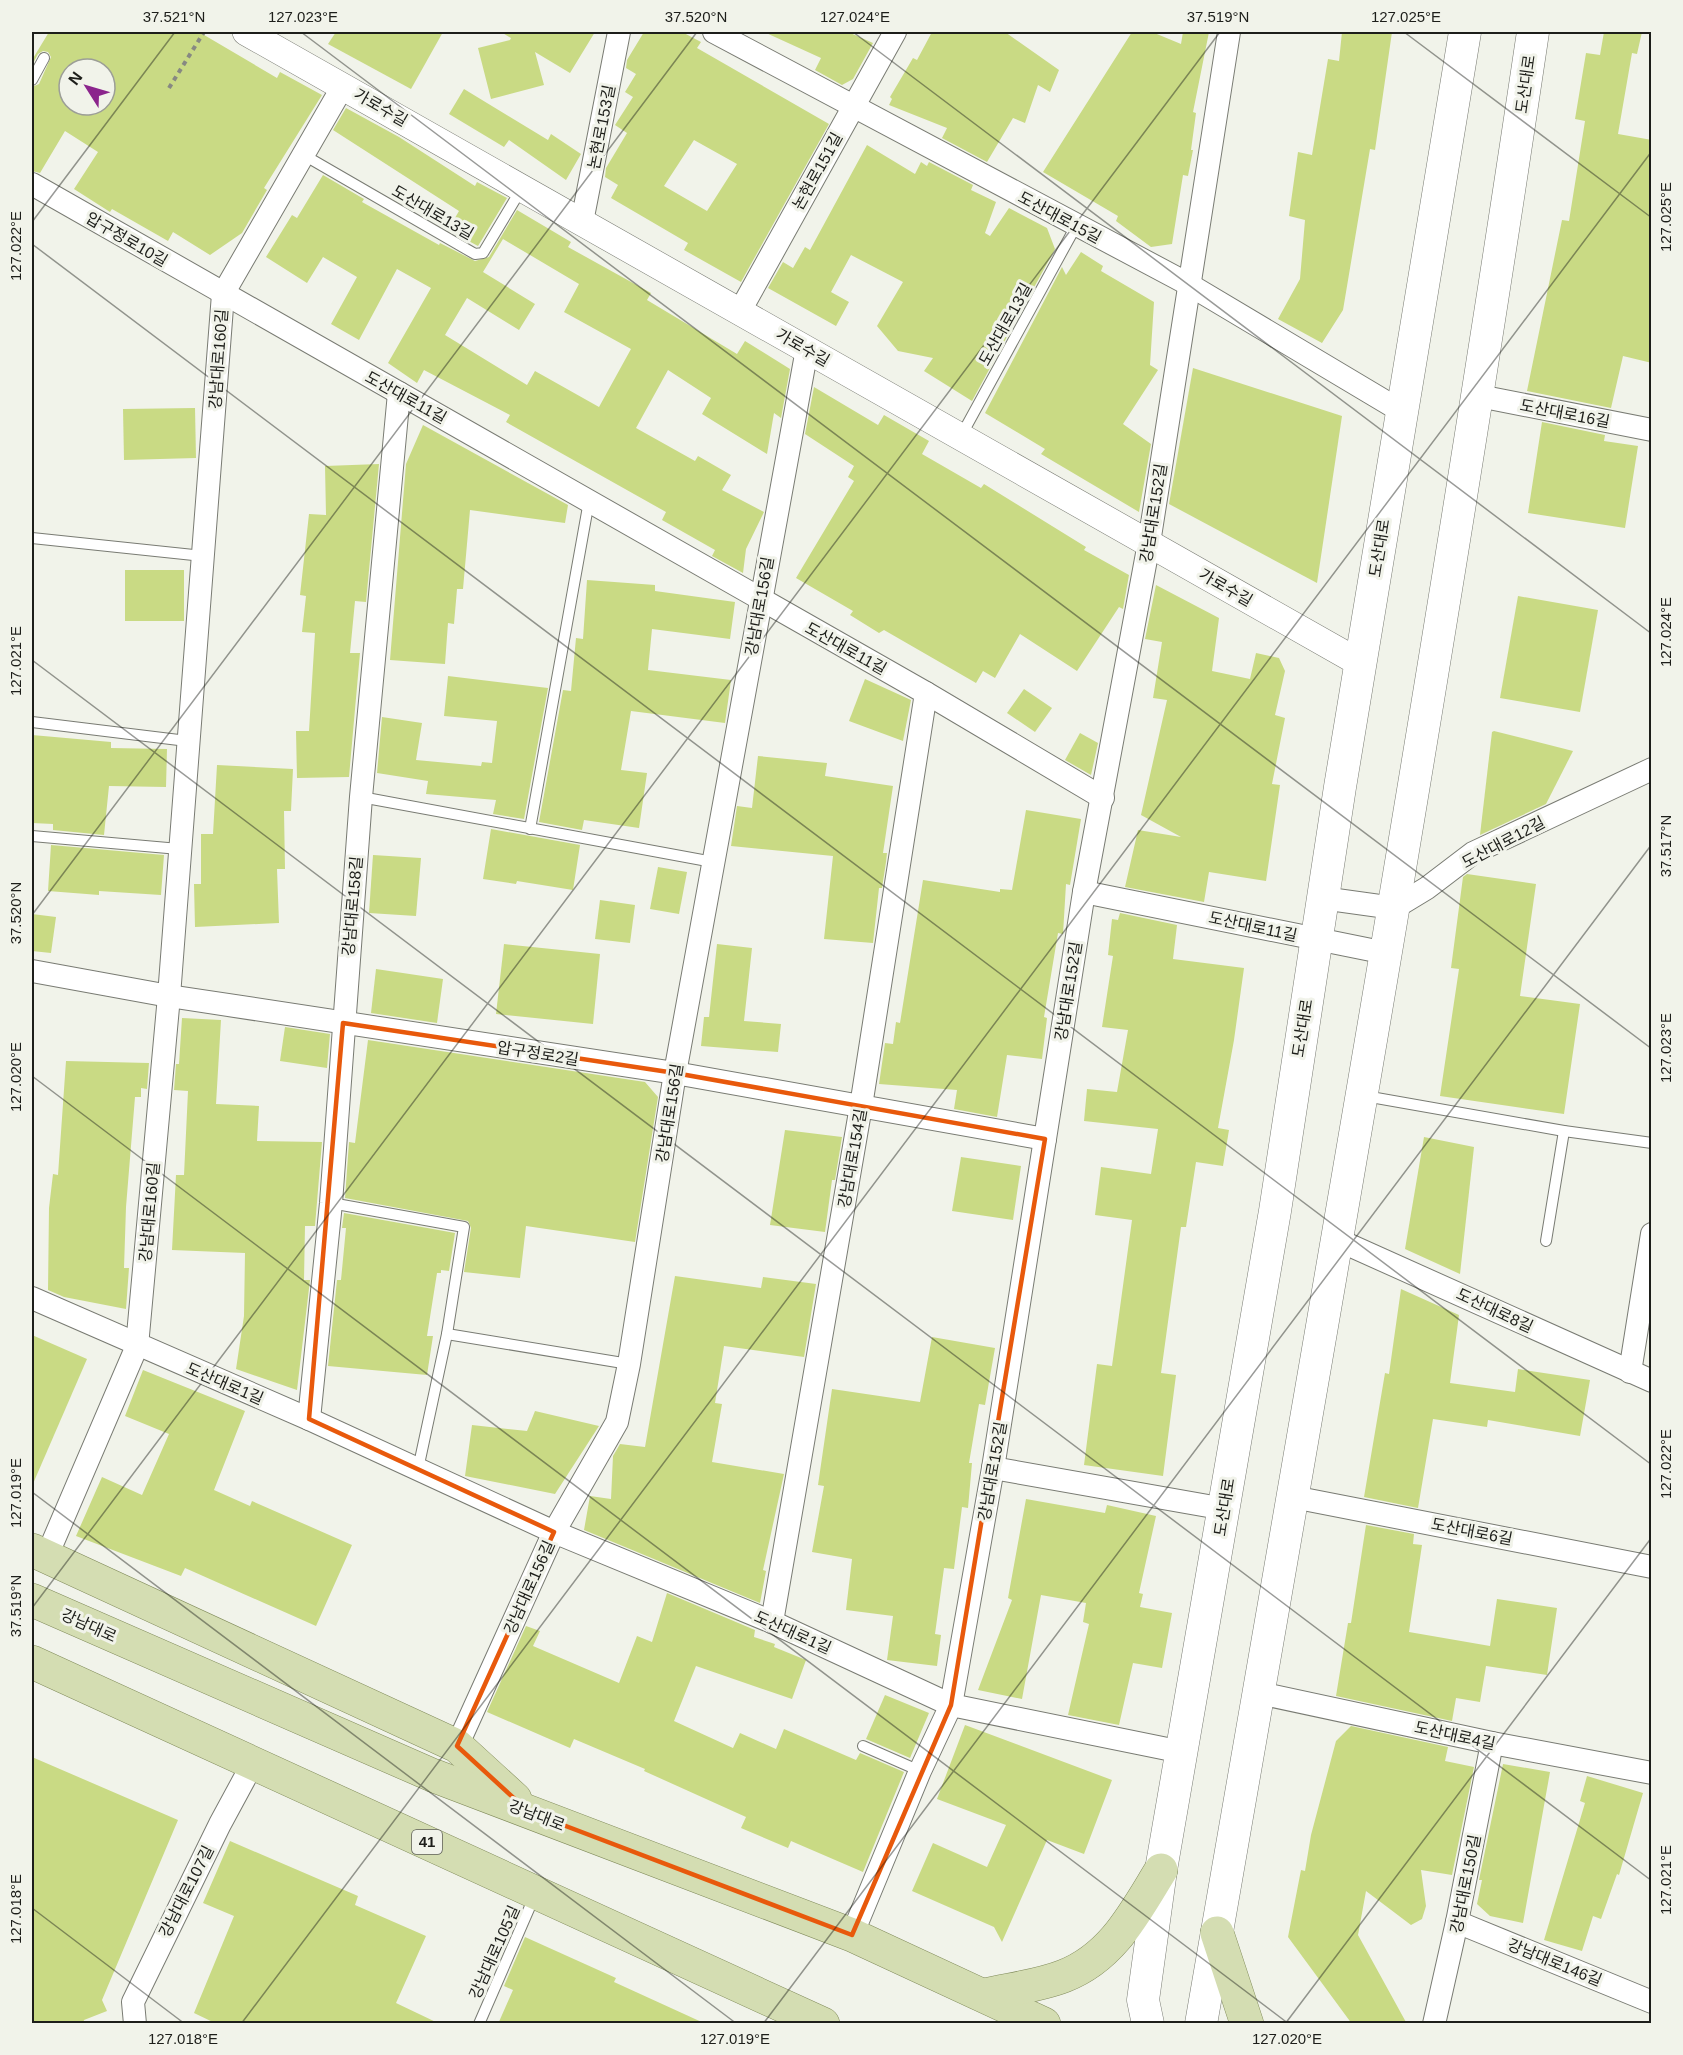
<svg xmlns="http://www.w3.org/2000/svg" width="1683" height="2055" font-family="Arial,'Noto Sans KR',sans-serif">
	<rect width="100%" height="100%" fill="#f1f3ea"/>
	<!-- building -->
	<g fill="#c9da84" fill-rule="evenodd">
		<path d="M49 32H199L277 78 280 72 322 95 264 188 267 190 242 233 210 255 173 232 168 241 112 209 110 212 74 189 98 152 65 131 40 173 32 171V87L39 84 51 57 48 52 43 51 38 54 32 65V60ZM69 69H105V105H69Z"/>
		<polygon points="336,32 443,32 411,89 328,44"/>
		<polygon points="501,32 595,32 570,73 535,52 544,85 491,99 478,48 510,40 511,38"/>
		<path d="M644 32H682L701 42 697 48 829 124 741 282 684 250 688 243 611 198 618 185 605 177 606 168 627 133 615 125 633 97 625 92 636 74 626 68 627 60ZM694 140 737 164 707 211 664 186Z"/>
		<polygon points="764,32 848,32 873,43 853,79 842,85 815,70 821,58"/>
		<polygon points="932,32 1005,32 1059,70 1050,92 1038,85 1025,123 1013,118 987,162 942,138 947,128 889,105 892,99 890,97 913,58 917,60"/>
		<polygon points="1132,32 1152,32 1181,44 1183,32 1209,32 1193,112 1196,113 1191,150 1193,150 1188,176 1183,175 1172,244 1151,247 1116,221 1118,216 1043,172"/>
		<polygon points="1342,32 1392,32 1375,150 1370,149 1343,310 1322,343 1278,319 1300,279 1305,220 1289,216 1298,152 1312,155 1328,59 1339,61"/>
		<polygon points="1604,32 1642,32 1637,54 1632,53 1618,134 1652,140 1652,363 1623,356 1611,408 1527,391 1562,220 1569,221 1585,121 1575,119 1586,53 1600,55"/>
		<polygon points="464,89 548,140 551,134 581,154 566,180 509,140 504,147 449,114"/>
		<polygon points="346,108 399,137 475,186 477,182 507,198 478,246 448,230 459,211 333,130"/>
		<polygon points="867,145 915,174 921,162 927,166 929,162 973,185 971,190 996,202 985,233 990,236 1009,208 1047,228 1055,249 972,401 924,371 933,358 898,351 877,326 903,282 851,255 831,292 849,302 836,326 768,288 783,262 793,268 805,247 810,250"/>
		<path d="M323 175 364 199 362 202 439 245 440 243 475 261 489 257 517 210 571 242 568 247 651 293 647 300 737 354 745 341 790 369 781 418 774 413 767 454 702 414 711 398 668 370 636 428 695 461 698 456 731 475 722 490 764 512 746 549 743 573 712 556 715 550 662 520 666 512 506 422 510 415 424 370 417 383 388 363 431 288 397 269 359 340 331 324 357 277 323 257 307 283 266 257 292 215 297 218ZM503 239 579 284 564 312 631 349 599 407 535 371 527 385 445 335 467 298 519 330 535 304 483 272Z"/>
		<polygon points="1081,252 1103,266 1101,271 1154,302 1150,365 1158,370 1123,424 1151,444 1139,512 1041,454 1045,449 985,413 1062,267 1066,275"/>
		<polygon points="1193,368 1342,416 1317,583 1169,504"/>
		<polygon points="814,387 878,425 884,415 929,441 922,454 981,488 984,484 1086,547 1084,550 1129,575 1123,609 1119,607 1077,671 1020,634 995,678 983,671 976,683 884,630 879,633 850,615 853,611 796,578 854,481 848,477 854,466 805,434"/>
		<polygon points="195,408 196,458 124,460 123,409"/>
		<polygon points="1542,422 1605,435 1604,441 1638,446 1625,528 1528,513"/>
		<polygon points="423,425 568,505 565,523 470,510 463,589 457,589 454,624 448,623 445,664 390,660 406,464"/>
		<polygon points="379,464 366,602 355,601 350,653 360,653 349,777 297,778 296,731 309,731 315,633 302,632 306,596 300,595 309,514 326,515 325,466"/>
		<rect x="125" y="570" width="59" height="51"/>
		<polygon points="587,580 655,585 655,591 735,602 730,639 652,629 648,670 731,680 725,723 631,711 621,770 647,773 639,828 584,820 582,830 539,822 563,690 571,691 576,638 583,639"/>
		<polygon points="1156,585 1219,618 1212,671 1250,679 1256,653 1279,658 1285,671 1275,715 1285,718 1272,784 1280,785 1266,881 1209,872 1204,902 1125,887 1138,830 1181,837 1141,815 1167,700 1153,698 1162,642 1145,639"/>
		<polygon points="1518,596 1598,610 1580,712 1500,698"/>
		<polygon points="448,676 548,688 524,819 493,814 496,800 426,794 428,781 377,773 382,717 422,723 416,760 481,766 482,762 492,763 497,721 444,716"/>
		<polygon points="865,679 911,700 903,741 849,721"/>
		<polygon points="1024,689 1052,708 1035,732 1007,713"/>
		<polygon points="1494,731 1573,751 1546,804 1480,835 1492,732"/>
		<polygon points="1080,733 1098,743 1091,775 1065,760"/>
		<polygon points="32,735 111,742 111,748 167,749 166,787 109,786 104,835 53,830 53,824 32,823"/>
		<polygon points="758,756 827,763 825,776 893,786 883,853 887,853 886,862 882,888 879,888 873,943 824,939 833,856 731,846 737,806 752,808"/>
		<polygon points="217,765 293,769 291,811 284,811 285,869 277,869 279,923 195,927 194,884 201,884 201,834 213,834"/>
		<polygon points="1026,810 1081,819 1070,885 1066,884 1063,934 1058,933 1044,1017 1047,1018 1042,1059 1007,1055 997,1117 954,1109 957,1090 879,1084 885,1043 893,1044 896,1022 900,1023 923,880 1000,892 1000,889 1012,890"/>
		<polygon points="491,829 580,845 573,890 517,881 516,884 483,879"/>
		<polygon points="51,845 164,855 161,895 99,891 99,895 48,891"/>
		<polygon points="373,855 421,858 416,916 369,913"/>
		<polygon points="658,867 687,872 679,914 650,909"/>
		<polygon points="1467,874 1536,884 1520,996 1580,1004 1564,1114 1440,1096 1459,969 1451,968 1463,877"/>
		<polygon points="600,900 635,905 630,943 595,939"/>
		<polygon points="1120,913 1177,925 1173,959 1244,968 1234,1040 1218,1128 1229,1130 1223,1166 1196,1162 1186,1227 1181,1227 1161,1373 1176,1375 1163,1476 1084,1465 1097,1364 1112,1366 1132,1220 1095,1215 1101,1167 1151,1174 1158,1129 1084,1121 1087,1089 1117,1092 1128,1030 1102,1027 1113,956 1108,955 1112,919 1118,920"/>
		<polygon points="32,914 56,917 51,953 32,951"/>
		<polygon points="504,944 600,954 593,1024 496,1014"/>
		<polygon points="717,944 752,948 744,1021 781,1024 778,1052 701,1046 704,1017 709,1017"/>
		<polygon points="376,969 443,979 437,1023 371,1013"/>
		<polygon points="182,1018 221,1020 216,1104 259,1106 257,1141 322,1142 315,1226 305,1226 304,1280 310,1280 297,1390 236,1369 244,1316 245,1253 172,1250 176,1175 184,1175 188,1091 174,1090 176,1064 179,1064"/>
		<polygon points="285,1027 330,1034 327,1068 280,1061"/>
		<polygon points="368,1040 645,1082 658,1097 635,1242 526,1226 520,1278 464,1272 471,1228 468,1221 345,1198 349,1142 355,1143"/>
		<polygon points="66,1061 149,1063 147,1089 141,1088 141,1097 135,1097 126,1207 124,1268 129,1268 126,1309 64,1297 48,1290 49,1208 53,1174 58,1175"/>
		<polygon points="785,1130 842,1137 835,1180 832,1180 825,1232 770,1225"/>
		<polygon points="1424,1137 1474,1147 1460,1274 1405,1249"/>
		<polygon points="961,1157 1021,1166 1013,1220 952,1211"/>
		<polygon points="344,1213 455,1233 449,1271 441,1270 441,1273 437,1273 427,1336 433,1336 427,1375 328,1366 337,1280 341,1280 346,1228 342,1228"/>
		<polygon points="675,1276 761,1288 763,1277 816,1284 804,1357 724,1346 715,1403 722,1404 712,1462 784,1474 763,1570 766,1571 760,1603 584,1530 590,1496 611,1499 613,1456 620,1444 645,1447"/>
		<polygon points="1401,1289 1459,1315 1450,1383 1515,1392 1518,1369 1590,1380 1580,1436 1488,1420 1487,1427 1433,1419 1418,1508 1364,1497 1385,1373 1389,1374"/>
		<polygon points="32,1335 87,1359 32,1486"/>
		<polygon points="932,1337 995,1348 985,1405 979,1404 969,1463 972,1463 968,1508 962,1507 954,1569 944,1568 935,1634 941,1635 937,1666 887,1660 893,1616 846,1610 852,1559 812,1552 824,1486 818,1485 832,1389 920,1402"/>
		<polygon points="143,1370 245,1411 214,1490 250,1506 252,1501 352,1545 316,1626 185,1568 181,1576 76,1536 102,1477 142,1495 169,1434 125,1416"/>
		<polygon points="535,1411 599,1426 555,1494 465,1476 472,1425 527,1431"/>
		<polygon points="1026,1499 1105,1513 1107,1505 1156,1516 1139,1593 1143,1594 1140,1607 1172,1613 1162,1668 1133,1663 1119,1725 1068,1715 1089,1624 1083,1622 1086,1603 1041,1595 1022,1699 978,1690 1012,1600 1008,1598"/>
		<polygon points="1366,1525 1414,1534 1413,1544 1422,1545 1409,1632 1490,1646 1497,1599 1557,1608 1547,1675 1486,1666 1480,1702 1456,1698 1452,1721 1336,1696 1348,1623 1351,1623"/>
		<polygon points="667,1593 755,1630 754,1637 775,1644 774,1647 806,1660 792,1699 696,1666 674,1721 733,1748 740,1733 776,1749 784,1729 856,1760 860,1753 904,1772 863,1872 791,1841 788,1848 741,1828 746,1817 644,1771 645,1769 574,1739 570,1748 487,1712 526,1626 540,1631 533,1646 619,1683 637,1636 652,1642"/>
		<polygon points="885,1695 929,1713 910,1758 866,1739"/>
		<polygon points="965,1725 1112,1780 1084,1854 1047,1840 1002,1942 994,1927 912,1891 933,1843 987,1867 1006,1825 937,1799"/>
		<polygon points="1351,1726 1448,1747 1445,1761 1474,1767 1452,1875 1421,1870 1426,1906 1422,1919 1411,1925 1366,1891 1358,1935 1407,2024 1352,2024 1288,1937 1301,1870 1305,1871 1311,1835 1336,1741"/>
		<polygon points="32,1757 178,1820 102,2000 107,2011 84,2020 83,2024 32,2024"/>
		<polygon points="1503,1764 1550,1772 1523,1923 1490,1916 1477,1904 1482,1880 1479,1880"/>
		<polygon points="1587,1776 1643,1793 1619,1875 1617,1874 1601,1919 1593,1916 1582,1951 1544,1940 1585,1803 1580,1801"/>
		<polygon points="230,1841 358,1896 355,1905 426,1936 396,2003 440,2024 217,2024 194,2013 234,1916 203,1903"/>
		<polygon points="525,1937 616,1978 614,1982 706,2024 498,2024 513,1990 504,1986"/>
	</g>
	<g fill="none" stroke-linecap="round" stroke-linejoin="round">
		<defs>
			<g id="service">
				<polyline points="32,80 44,58"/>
				<polyline points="302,154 475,254 483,253 522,188"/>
				<polyline points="961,436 1076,226"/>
				<polyline points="32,538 203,556"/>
				<polyline points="32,722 187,741"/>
				<polyline points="361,797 713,862"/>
				<polyline points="530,829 589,501"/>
				<polyline points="32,836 179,849"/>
				<polyline points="1365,1096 1564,1131 1652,1143"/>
				<polyline points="331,1203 464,1227 447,1334 418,1469"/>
				<polyline points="1546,1241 1564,1131"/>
				<polyline points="447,1334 629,1364"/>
				<polyline points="863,1746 920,1771"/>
				<polyline points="479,2024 535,1895"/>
			</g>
			<g id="minor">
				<polyline points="714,32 1188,284 1401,411"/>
				<polyline points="32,184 926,693 1103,798"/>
				<polyline points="582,222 619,32"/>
				<polyline points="740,311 895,32"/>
				<polyline points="1479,396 1652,430"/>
				<polyline points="1084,892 1386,953"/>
				<polyline points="1322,898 1394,908 1427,888 1473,853 1652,769"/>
				<polyline points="32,971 169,996 675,1073 1045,1139"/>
				<polyline points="1338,1240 1652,1381"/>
				<polyline points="32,1298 309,1419 554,1532 772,1622 951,1705 1182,1752"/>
				<polyline points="1630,1372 1652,1234"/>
				<polyline points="309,1419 331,1203 361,797 399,393"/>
				<polyline points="993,1468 1225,1509"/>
				<polyline points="1293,1497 1652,1567"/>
				<polyline points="46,1558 137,1346 169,996 223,294 343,86"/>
				<polyline points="772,1622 861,1106 926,693"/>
				<polyline points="1259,1693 1492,1743 1652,1773"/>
				<polyline points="457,1746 554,1532 617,1422 629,1364 675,1073 807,349"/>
				<polyline points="1457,1922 1652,2002"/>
				<polyline points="852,1935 920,1771 951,1705 993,1468 1084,892 1149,543 1229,32"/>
				<polyline points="135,2024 133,2002 220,1824 253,1763"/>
				<polyline points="1434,2024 1457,1922 1492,1743"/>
			</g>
			<polyline id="tertiary" points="246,32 1360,663"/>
			<g id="secondary">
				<polyline points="1148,2024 1143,2000 1161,1870 1275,1211 1340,787 1465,32"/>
				<path d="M1201 2024C1316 1360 1434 698 1533 32"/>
			</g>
			<g id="primary">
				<polyline points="32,1550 457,1746 515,1799"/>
				<polyline points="32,1600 432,1775 852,1935 1044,2024"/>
				<polyline points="32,1662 823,2024"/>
				<polyline points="1217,1933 1247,2024"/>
				<path d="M984 1995C1010 1989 1039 1986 1064 1976 1113 1957 1135 1912 1161 1870"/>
			</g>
		</defs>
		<!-- service casing -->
		<use href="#service" stroke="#797b73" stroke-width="12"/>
		<!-- minor casing -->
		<use href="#minor" stroke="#797b73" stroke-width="24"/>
		<!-- tertiary casing -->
		<use href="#tertiary" stroke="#797b73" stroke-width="28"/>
		<!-- secondary casing -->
		<use href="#secondary" stroke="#797b73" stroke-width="33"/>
		<!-- primary casing -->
		<use href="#primary" stroke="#818b5b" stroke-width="34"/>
		<!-- path -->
		<polyline stroke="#878982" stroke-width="4" stroke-dasharray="4.5 4.5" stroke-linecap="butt" points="169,88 204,32"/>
		<!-- service -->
		<use href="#service" stroke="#fff" stroke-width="10"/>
		<!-- minor -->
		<use href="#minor" stroke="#fff" stroke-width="22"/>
		<!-- tertiary -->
		<use href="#tertiary" stroke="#fff" stroke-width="27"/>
		<!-- secondary -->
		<use href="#secondary" stroke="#fff" stroke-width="32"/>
		<!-- primary -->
		<use href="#primary" stroke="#d4ddb2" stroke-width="33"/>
	</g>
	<!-- marked area -->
	<path fill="none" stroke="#e8590c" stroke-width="4.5" stroke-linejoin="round" d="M343 1023 675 1073 1045 1139 951 1705 852 1935 529 1812 457 1746 554 1532 309 1419Z"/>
	<!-- ticks -->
	<path fill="none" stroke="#1d1e1a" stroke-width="1.5" stroke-opacity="0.45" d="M301 32 1652 1049M853 32 1652 634M1404 32 1652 218M32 222 175 32M32 244 1652 1465M32 660 1652 1881M32 915 697 32M32 1076 1289 2024M32 1492 737 2024M32 1608 1220 32M32 1908 185 2024M241 2024 1652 151M763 2024 1652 844M1285 2024 1652 1537"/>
	<g text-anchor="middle" stroke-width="6" stroke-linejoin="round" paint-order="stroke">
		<!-- shield labels -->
		<rect fill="#f1f3ea" stroke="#5d5e58" stroke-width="1.5" x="412" y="1830" width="30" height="24" rx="4.5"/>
		<g font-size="15" font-weight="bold" fill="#1d1e1a">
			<text x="427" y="1847">41</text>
		</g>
		<!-- street labels -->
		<g font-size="16" fill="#1d1e1a" stroke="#f1f3ea">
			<text transform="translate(1525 84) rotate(-82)" y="6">도산대로</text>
			<text transform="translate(381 107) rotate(30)" y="6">가로수길</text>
			<text transform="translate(601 127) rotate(-79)" y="6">논현로153길</text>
			<text transform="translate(817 171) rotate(-61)" y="6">논현로151길</text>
			<text transform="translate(433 212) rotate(30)" y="6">도산대로13길</text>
			<text transform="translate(1060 217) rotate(28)" y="6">도산대로15길</text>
			<text transform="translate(127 239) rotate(30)" y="6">압구정로10길</text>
			<text transform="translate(1005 324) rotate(-61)" y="6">도산대로13길</text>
			<text transform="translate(803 347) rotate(30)" y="6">가로수길</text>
			<text transform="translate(218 359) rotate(-86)" y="6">강남대로160길</text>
			<text transform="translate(406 397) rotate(29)" y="6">도산대로11길</text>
			<text transform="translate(1565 413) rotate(11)" y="6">도산대로16길</text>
			<text transform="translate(1153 513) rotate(-81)" y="6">강남대로152길</text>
			<text transform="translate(1379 548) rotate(-81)" y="6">도산대로</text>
			<text transform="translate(1226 587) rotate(30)" y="6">가로수길</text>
			<text transform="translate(759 606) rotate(-80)" y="6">강남대로156길</text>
			<text transform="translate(846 648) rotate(29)" y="6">도산대로11길</text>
			<text transform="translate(1503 842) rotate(-28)" y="6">도산대로12길</text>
			<text transform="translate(352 906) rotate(-85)" y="6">강남대로158길</text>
			<text transform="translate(1253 926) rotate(12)" y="6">도산대로11길</text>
			<text transform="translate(1068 991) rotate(-81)" y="6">강남대로152길</text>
			<text transform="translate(1302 1028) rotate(-81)" y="6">도산대로</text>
			<text transform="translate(538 1053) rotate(9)" y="6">압구정로2길</text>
			<text transform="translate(669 1113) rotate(-81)" y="6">강남대로156길</text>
			<text transform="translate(852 1158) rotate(-80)" y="6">강남대로154길</text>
			<text transform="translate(149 1212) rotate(-85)" y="6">강남대로160길</text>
			<text transform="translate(1495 1310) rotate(25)" y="6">도산대로8길</text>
			<text transform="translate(225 1383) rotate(23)" y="6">도산대로1길</text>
			<text transform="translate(992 1471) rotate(-80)" y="6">강남대로152길</text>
			<text transform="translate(1224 1507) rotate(-81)" y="6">도산대로</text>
			<text transform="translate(1472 1531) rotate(11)" y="6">도산대로6길</text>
			<text transform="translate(529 1587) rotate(-66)" y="6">강남대로156길</text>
			<text transform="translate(89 1625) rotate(24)" y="6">강남대로</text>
			<text transform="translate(793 1632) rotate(24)" y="6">도산대로1길</text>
			<text transform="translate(1455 1735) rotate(12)" y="6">도산대로4길</text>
			<text transform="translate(537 1815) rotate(21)" y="6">강남대로</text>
			<text transform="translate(1465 1884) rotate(-79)" y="6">강남대로150길</text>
			<text transform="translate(186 1891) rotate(-63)" y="6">강남대로107길</text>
			<text transform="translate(494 1952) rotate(-66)" y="6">강남대로105길</text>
			<text transform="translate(1555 1962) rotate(22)" y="6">강남대로146길</text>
		</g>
	</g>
	<!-- border -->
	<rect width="1683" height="2055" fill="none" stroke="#f1f3ea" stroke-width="66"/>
	<!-- north arrow -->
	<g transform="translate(87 87) rotate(307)"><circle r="28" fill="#f1f3ea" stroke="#9c9e97" stroke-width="1.5"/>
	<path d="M0-4.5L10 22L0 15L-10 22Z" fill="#8b258c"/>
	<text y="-9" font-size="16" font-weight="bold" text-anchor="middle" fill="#1d1e1a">N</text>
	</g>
	<rect x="33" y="33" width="1617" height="1989" fill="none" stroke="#1d1e1a" stroke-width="2"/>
	<g font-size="15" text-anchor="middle" fill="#1d1e1a">
		<text x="174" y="22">37.521°N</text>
		<text x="303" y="22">127.023°E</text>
		<text x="696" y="22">37.520°N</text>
		<text x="855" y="22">127.024°E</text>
		<text x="1218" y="22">37.519°N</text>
		<text x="1406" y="22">127.025°E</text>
		<text transform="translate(1666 217) rotate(-90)" y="5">127.025°E</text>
		<text transform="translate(16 246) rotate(-90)" y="5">127.022°E</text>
		<text transform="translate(1666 632) rotate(-90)" y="5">127.024°E</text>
		<text transform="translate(16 661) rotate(-90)" y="5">127.021°E</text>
		<text transform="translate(1666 846) rotate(-90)" y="5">37.517°N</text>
		<text transform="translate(16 913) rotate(-90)" y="5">37.520°N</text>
		<text transform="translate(1666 1048) rotate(-90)" y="5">127.023°E</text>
		<text transform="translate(16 1077) rotate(-90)" y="5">127.020°E</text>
		<text transform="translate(1666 1464) rotate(-90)" y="5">127.022°E</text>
		<text transform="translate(16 1493) rotate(-90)" y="5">127.019°E</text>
		<text transform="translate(16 1606) rotate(-90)" y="5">37.519°N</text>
		<text transform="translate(1666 1880) rotate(-90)" y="5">127.021°E</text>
		<text transform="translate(16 1909) rotate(-90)" y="5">127.018°E</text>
		<text x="183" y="2044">127.018°E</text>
		<text x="735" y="2044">127.019°E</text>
		<text x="1287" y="2044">127.020°E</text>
	</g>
</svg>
